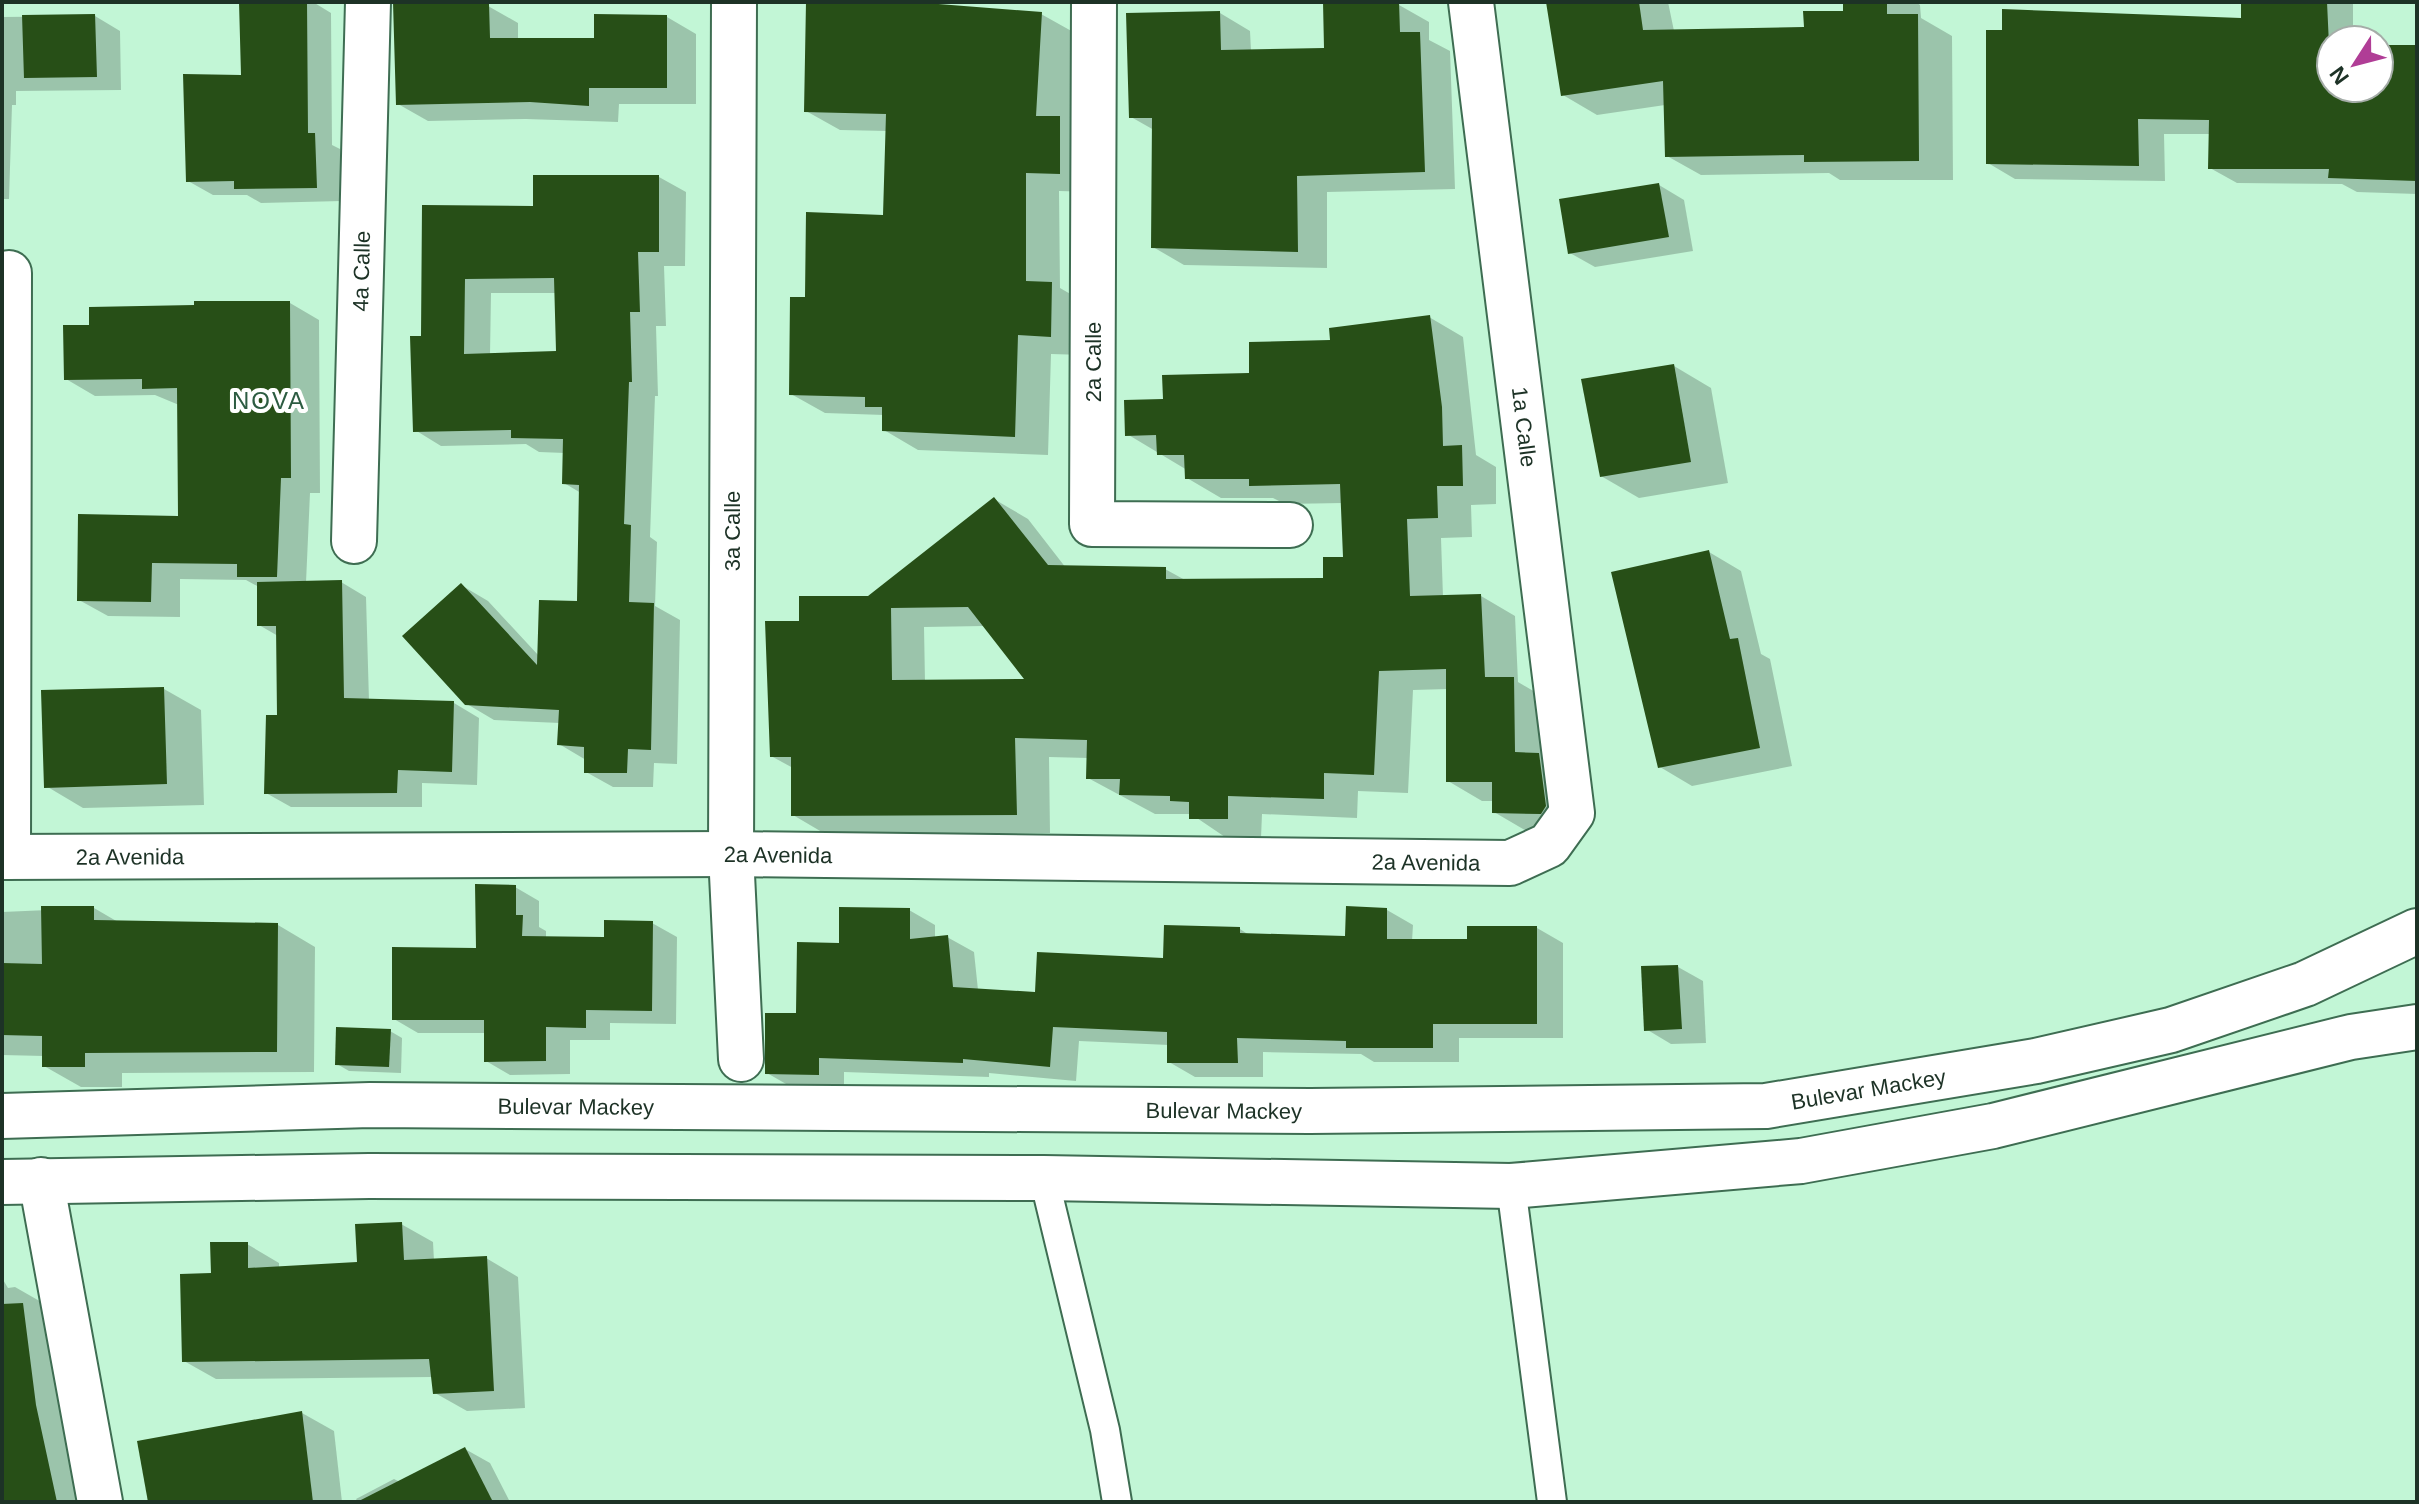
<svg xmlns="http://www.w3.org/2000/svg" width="2419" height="1504" viewBox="0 0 2419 1504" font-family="Arial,sans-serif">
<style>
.shadow{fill:#0003;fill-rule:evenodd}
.building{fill:#274f17;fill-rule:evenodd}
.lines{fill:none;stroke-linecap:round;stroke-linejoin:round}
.lane-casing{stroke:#3e6d52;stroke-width:32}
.street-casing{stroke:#3e6d52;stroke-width:48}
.secondary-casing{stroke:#3e6d52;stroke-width:48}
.lane{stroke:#fff;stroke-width:28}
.street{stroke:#fff;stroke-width:44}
.secondary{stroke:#fff;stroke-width:44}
.labels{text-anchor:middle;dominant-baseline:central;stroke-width:8;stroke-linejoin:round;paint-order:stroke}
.street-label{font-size:22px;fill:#1d3226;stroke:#fff}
.neighbourhood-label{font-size:24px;letter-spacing:2px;fill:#2d5c42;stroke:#fff}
</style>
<rect width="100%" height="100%" fill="#c2f6d6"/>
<!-- shadow -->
<g class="shadow">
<polygon points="241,2 313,2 331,13 332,145 340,149 342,201 261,203 247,195 213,195 188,181 243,77"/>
<polygon points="395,2 462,2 462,7 488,6 518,23 518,40 596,40 667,17 696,34 696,104 619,104 618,122 526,119 428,121 398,104"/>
<polygon points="808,2 922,2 929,6 1041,14 1075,33 1070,124 1093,138 1093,192 1059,191 1060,288 1086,303 1084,355 1051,354 1048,455 918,450 884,430 884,415 825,413 791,394 807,299 885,217 888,131 840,130 806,111"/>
<polygon points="1325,2 1399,5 1429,22 1429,40 1450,51 1455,189 1327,192 1327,268 1184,265 1153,247 1154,130 1131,117 1220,13 1250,31 1251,51 1326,50"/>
<polygon points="1548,2 1668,2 1674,31 1806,29 1845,13 1845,2 1916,2 1920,5 1921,18 1952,36 1953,180 1840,180 1829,173 1701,175 1667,156 1665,105 1597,115 1563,95"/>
<polygon points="2261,2 2353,2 2353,40 2331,40 2331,88 2379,88 2379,47 2417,47 2417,194 2357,192 2342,184 2237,183 2210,168 2211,134 2164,134 2165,181 2015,179 1988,163 2243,20"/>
<polygon points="95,16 120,31 121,90 16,91 16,105 12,105 9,199 2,199 2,17"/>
<path d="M659,177l27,15 -1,74h-21l2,60h-10l2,70h-3l-5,141 7,5 -2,64 25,14 -3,144 -23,-1 -1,24h-40l-27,-15v-12l-27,-16 1,-21 -66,-3 -27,-16 -6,-119 27,16 51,55 40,-53 2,-110 -17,-10 1,-30 -26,-1 -13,-8 -85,2 -26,-16 8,-92 1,-131 112,1zM491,293h66l1,60 -68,2z"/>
<polygon points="1659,185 1684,200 1693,251 1595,267 1570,253"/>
<polygon points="290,303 319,320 320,493 310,493 306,583 341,582 366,597 369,701 454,703 479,718 477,785 422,783 422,807 291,807 266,793 279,717 278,636 259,625 259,587 246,580 180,579 180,617 108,616 79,600 180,518 179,405 155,395 95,396 66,379 91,327"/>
<path d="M1429,317l34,20 13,118 20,12v37l-25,1 1,32 -31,1 2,59 38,-1 34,20 3,66 29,17 32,127 -51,6 -34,-20v-11h-12l-34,-20v-92l-35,1 -5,103 -50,-2 -1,27 -95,-4 -1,24 -36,-1 -34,-23h-36l-67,-36v-20l-39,-1 1,76 -223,2 -34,-20v-47l-22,-12 30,-133 68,-25 125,-99 34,20 38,49 99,1 20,11h140l20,-21 -2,-56 -58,1 -12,-6h-52l-34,-20v-8l-60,-36 38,-33 86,-26 82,-33zM984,626l44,55 -103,1 -1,-55z"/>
<polygon points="1674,366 1711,388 1728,483 1639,498 1601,476"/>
<polygon points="1709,552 1741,571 1761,654 1770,659 1792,766 1692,786 1660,767"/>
<polygon points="164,689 201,710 204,805 83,808 46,786"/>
<polygon points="515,887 539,901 539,927 546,931 546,939 606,939 652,923 677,937 676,1024 610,1023 610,1040 570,1040 570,1074 510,1075 486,1061 486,1033 418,1033 394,1019 478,950"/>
<polygon points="94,908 118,922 278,925 315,947 314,1072 122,1073 122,1087 81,1087 44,1066 44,1056 2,1055 2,912"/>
<polygon points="909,910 935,925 935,938 947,937 974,952 978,990 1037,994 1165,961 1240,929 1249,935 1347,938 1387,910 1413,925 1412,941 1469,941 1537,928 1563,943 1563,1038 1459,1038 1459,1062 1374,1062 1361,1054 1263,1052 1263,1077 1195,1077 1169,1062 1169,1045 1079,1041 1076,1081 989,1073 989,1077 844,1072 844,1088 793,1088 767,1073 841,945"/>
<polygon points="1678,967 1703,981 1706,1043 1671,1044 1646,1029"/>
<polygon points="390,1031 402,1038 401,1073 349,1071 337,1064"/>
<polygon points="401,1224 433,1242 434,1261 486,1258 518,1277 525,1408 467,1411 435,1393 433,1377 216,1379 184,1361 213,1275 247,1244 279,1263 279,1268 359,1264"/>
<polygon points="2,1278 8,1288 15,1287 43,1303 83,1502 2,1502"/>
<polygon points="302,1413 334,1431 342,1502 150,1502"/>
<polygon points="465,1449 490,1463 510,1502 358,1502 356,1499 394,1479 400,1482"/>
</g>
<!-- building -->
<g class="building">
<polygon points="239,2 307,2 308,133 315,133 317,188 234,189 234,181 186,182 183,74 241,75"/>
<polygon points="393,2 489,4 490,38 594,38 594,14 667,15 667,88 589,88 589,106 530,102 396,105"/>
<polygon points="806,2 913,2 1042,12 1036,116 1060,116 1060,174 1026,173 1026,281 1052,282 1051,337 1018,335 1015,437 882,431 882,407 865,407 865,397 789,395 790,297 805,297 806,212 883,215 886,114 804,112"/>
<polygon points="1323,2 1399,2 1400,32 1420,32 1425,172 1297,176 1298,252 1151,248 1152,118 1129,118 1126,13 1220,11 1221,50 1324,48"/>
<polygon points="1546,2 1639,2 1643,30 1804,27 1803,11 1843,11 1843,2 1887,2 1887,14 1918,14 1919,161 1804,162 1804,155 1665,157 1663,81 1561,96"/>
<polygon points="2327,2 2331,88 2379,88 2379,45 2417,45 2417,181 2328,178 2329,169 2208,169 2209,120 2138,119 2139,166 1986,164 1986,30 2002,30 2002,9 2241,18 2241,3"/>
<polygon points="95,14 97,77 24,78 22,15"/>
<path d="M533,175h126v77h-21l2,60h-10l2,70h-3l-5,142 7,1 -2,77 25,1 -3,147 -23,-1 -1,24h-43v-26l-27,-2 2,-35 -94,-5 -63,-69 59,-53 76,82 2,-65 38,1 2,-116 -17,-1 1,-45 -52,-1v-8l-98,2 -3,-96h11l1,-131 111,1zM554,278l2,73 -92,3 1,-75z"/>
<polygon points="1659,183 1669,237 1568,254 1559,199"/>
<polygon points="194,301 290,301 291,478 281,478 277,577 237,577 237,564 152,563 151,602 77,601 78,514 178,516 177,388 142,389 142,379 64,380 63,325 89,325 89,307 194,305"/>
<path d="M1430,315l12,92 1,39 19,-1 1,41h-26l1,32 -31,1 3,77 71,-2 4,83h29l1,75 24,1 7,53 -5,8 -49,-1v-31h-46v-113l-67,2 -5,104 -50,-2v26l-96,-3v23h-39v-17l-19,-1v-5l-51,-1 1,-16h-34l1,-39 -72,-2 2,77 -226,1v-59h-21l-5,-136h34v-25h69l126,-99 54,68 118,2v12l157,-1v-21h20l-3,-73 -91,2v-7h-64l-1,-24h-27l-1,-20 -31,1 -1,-36 39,-1 -1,-24 87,-2v-31l81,-2 -1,-12zM968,607l56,72 -132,1 -1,-72z"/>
<polygon points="1674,364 1691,462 1600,477 1581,379"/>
<polygon points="1709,550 1730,639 1738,638 1760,748 1658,768 1611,572"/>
<polygon points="342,580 344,698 454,701 452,772 398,770 397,793 264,794 266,715 277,715 276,626 257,626 257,582"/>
<polygon points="164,687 167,784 44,788 41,690"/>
<polygon points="475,884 516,885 516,915 523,915 522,936 604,937 604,920 653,921 652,1011 586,1010 586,1028 546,1027 546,1061 484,1062 484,1020 392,1020 392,947 476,948"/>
<polygon points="41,906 94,906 94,920 278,923 277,1052 85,1053 85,1067 42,1067 42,1036 2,1035 2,963 42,964"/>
<polygon points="1346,906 1387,908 1387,939 1467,939 1467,926 1537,926 1537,1024 1433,1024 1433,1048 1346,1048 1346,1041 1237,1038 1238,1063 1167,1063 1167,1032 1053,1027 1050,1067 963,1059 963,1063 819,1058 819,1075 765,1074 765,1013 796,1013 797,942 839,943 839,907 910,908 910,939 948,935 953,987 1035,992 1037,952 1163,958 1164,925 1240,927 1240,933 1345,936"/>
<polygon points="1678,965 1682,1029 1644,1031 1641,966"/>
<polygon points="336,1027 391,1029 389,1067 335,1065"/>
<polygon points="402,1222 404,1260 487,1256 494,1391 433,1394 429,1359 182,1362 180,1274 211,1273 210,1242 248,1242 248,1268 357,1262 355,1224"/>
<polygon points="23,1303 36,1405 57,1502 2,1502 2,1304"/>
<polygon points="302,1411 313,1502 148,1502 137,1441"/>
<polygon points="465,1447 493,1502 357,1502"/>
</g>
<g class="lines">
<!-- lane casing -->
<g class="lane-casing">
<g id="lane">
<polyline points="1044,1178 1105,1430 1117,1502"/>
<polyline points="1511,1186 1552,1502"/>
</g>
</g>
<!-- street casing -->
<g class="street-casing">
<g id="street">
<polyline points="734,2 731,854 741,1059"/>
<polyline points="1094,2 1092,524 1290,525"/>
<path id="s1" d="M354,541l14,-539"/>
<path id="s2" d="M2,857l729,-3 779,9 39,-18 23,-32 -101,-811"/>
<polyline points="8,857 9,273"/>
<polyline points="41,1180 100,1502"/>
</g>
</g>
<!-- secondary casing -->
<g class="secondary-casing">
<g id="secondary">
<path id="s3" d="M2,1116l368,-11 940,6 456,-5 270,-45 135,-31 134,-46 112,-53"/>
<polyline points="2,1182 369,1176 1044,1178 1511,1186 1801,1161 1993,1126 2351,1037 2417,1027"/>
</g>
</g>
<!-- lane -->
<use href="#lane" class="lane"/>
<!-- street -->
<use href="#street" class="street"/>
<!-- secondary -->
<use href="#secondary" class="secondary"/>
</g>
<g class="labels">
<!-- street labels -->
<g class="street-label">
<text stroke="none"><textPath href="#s1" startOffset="270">4a Calle</textPath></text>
<text transform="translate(1093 362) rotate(-90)">2a Calle</text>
<text transform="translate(1524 427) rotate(83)">1a Calle</text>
<text transform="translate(732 531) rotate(-90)">3a Calle</text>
<text stroke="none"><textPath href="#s2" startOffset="776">2a Avenida</textPath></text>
<text stroke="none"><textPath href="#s2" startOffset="128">2a Avenida</textPath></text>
<text stroke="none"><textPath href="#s2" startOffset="1424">2a Avenida</textPath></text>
<text stroke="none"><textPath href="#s3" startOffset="1868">Bulevar Mackey</textPath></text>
<text stroke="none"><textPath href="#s3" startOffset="574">Bulevar Mackey</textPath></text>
<text stroke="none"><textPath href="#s3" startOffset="1222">Bulevar Mackey</textPath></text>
</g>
<!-- neighbourhood labels -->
<g class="neighbourhood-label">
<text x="269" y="400">NOVA</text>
</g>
</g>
<!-- border -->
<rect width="2419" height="1504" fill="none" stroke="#1d3226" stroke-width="8"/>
<!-- north arrow -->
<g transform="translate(2355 64) rotate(234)"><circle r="38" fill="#ffffff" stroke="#a5ada8" stroke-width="2"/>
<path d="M0-6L14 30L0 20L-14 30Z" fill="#b03d96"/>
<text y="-12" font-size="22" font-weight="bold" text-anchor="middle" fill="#1d3226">N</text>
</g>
</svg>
